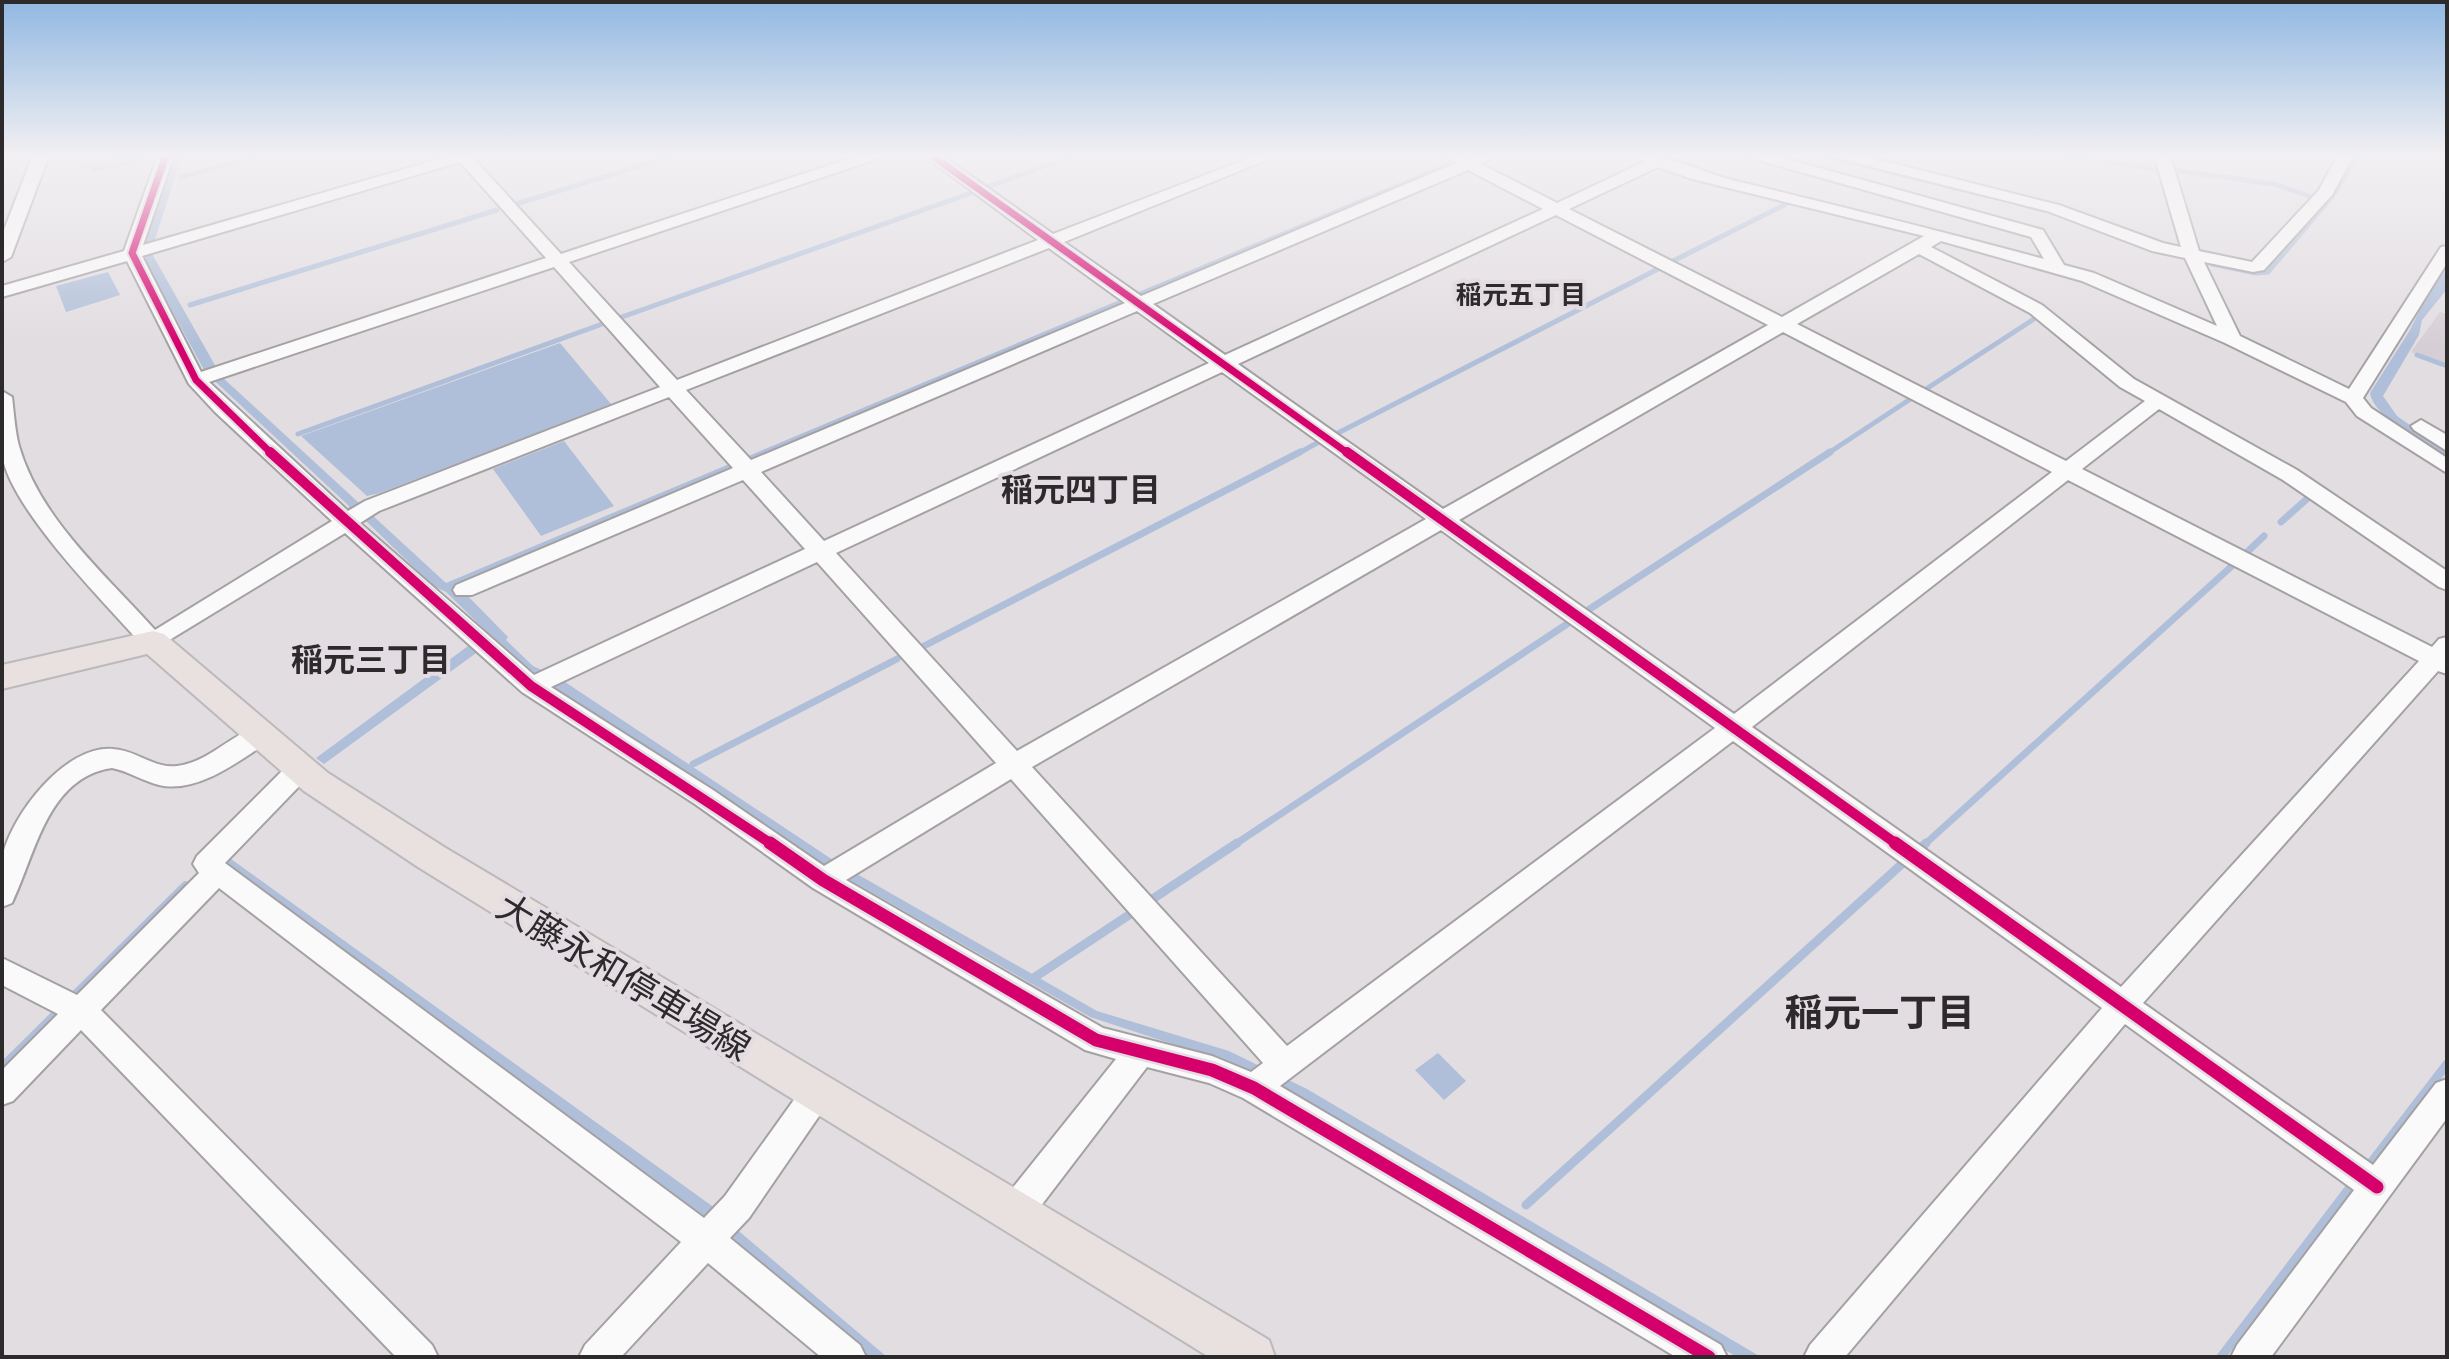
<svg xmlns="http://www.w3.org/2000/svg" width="2449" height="1359" viewBox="0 0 2449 1359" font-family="Commissioner,'Noto Sans JP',sans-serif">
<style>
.built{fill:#d6ced5}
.water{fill:#b0bfd9}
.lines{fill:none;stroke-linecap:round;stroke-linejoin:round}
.stream-far2{stroke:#b0bfd9;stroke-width:5}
.stream-far1{stroke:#b0bfd9;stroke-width:7}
.stream{stroke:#b0bfd9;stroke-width:9}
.minor-casing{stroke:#a4a1a4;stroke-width:4}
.major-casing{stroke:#bbb9bb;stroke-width:4}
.minor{fill:#fbfafa;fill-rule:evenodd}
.major{fill:#e8e1df;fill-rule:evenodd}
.cycleway-far2-casing{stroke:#e3dce2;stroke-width:11}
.cycleway-far1-casing{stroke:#e3dce2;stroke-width:15}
.cycleway-casing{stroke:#e3dce2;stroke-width:18}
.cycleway-far2{stroke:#d6006c;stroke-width:7}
.cycleway-far1{stroke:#d6006c;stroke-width:10}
.cycleway{stroke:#d6006c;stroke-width:13}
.labels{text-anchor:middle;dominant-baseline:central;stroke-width:8;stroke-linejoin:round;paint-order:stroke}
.far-neighbourhood-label{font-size:26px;font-weight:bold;fill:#2d2a2c;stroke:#e3dce2}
.neighbourhood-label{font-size:32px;font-weight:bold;fill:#2d2a2c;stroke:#e3dce2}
.near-street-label{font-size:36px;fill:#2d2a2c;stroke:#e3dce2}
.near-neighbourhood-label{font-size:38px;font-weight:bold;fill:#2d2a2c;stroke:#e3dce2}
</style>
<rect width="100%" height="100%" fill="#e2dde1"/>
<!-- built -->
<polygon class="built" points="2440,312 2447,314 2447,365 2411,352"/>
<!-- water -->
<g class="water">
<polygon points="127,155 147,155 145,163 91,172 92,168 78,170 81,162"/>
<polygon points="173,155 182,155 151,252 221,376 446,583 1465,155 1479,155 460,588 508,637 506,640 533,666 559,678 836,862 1097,1011 1229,1051 1307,1089 1761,1357 1737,1357 1300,1098 1221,1060 1090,1017 822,864 550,685 494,640 324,764 316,758 487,632 446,592 433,586 367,522 357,521 348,511 349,506 205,372 142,254"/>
<path d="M2447,268v21l-25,31 -3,15 -36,61 14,20 50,35v6c-21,-13 -74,-40 -77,-64l40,-63 18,-37z"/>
<polygon points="108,272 120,295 66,312 56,286"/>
<polygon points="560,343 611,404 380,493 367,496 301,436"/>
<polygon points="564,441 614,506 541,536 493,469"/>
<polygon points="231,859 719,1211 710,1223 228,869 225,863"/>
<polygon points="184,881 195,882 2,1076 2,1061"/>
<polygon points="1438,1053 1466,1081 1444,1100 1415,1070"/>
<polygon points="734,1227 887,1357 865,1357 725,1238"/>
</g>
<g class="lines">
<!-- stream-far2 -->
<g class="stream-far2">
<polyline points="1820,155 1985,195"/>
<polyline points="2056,155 2157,169"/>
<polyline points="2172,170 2274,184 2309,196"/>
<polyline points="181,177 263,155"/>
<polyline points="987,187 1077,155"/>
<polyline points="2017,203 2043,210"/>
<polyline points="516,204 675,155"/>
<polyline points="1671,262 1786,204"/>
<polyline points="2212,264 2256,273 2268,272 2335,193 2358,155"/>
<polyline points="190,305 497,210"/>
<polyline points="619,318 974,192"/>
<polyline points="2417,355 2447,366"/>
<polyline points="1923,391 2034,319"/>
<polyline points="298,434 605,323"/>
<polyline points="1336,434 1658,269"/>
<polyline points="1297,454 1319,442"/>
<polyline points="1827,454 1912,398"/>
</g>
<!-- stream-far1 -->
<g class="stream-far1">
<polyline points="2281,522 2309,497"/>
<polyline points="2245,554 2264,536"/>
<polyline points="1585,612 1830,452"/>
<polyline points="924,646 1300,452"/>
<polyline points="693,764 897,659"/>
<polyline points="1234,845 1570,622"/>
<polyline points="1924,845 2233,565"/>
</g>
<!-- stream -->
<g class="stream">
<polyline points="1923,846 1926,843"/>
<polyline points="1151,900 1237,843"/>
<polyline points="1032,979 1132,913"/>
<polyline points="2370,1164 2447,1064"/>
<polyline points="1526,1205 1903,863"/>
<polyline points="2221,1357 2351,1186"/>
</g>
<!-- minor casing -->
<g class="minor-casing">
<g id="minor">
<polygon points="33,155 49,155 11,257 2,262 2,235"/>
<path d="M158,155h16l-31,90 310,-90h24l-3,4 87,95 299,-99h23l-3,3 -311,104 108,118 361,-140 -115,-85h18l112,79 204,-79h22l-215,87 77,54 315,-133 -13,-8 26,3 28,-3 -16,9 76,39 87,-41 -6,-2 -1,-5c33,0 67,18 99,26 103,25 206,50 308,78l-13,-22 -280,-79 -3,-3h25l270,75 21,35 30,8 123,53 -32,-68 -33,-7 -105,-40 -210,-53 -3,-3h26l199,50 104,38 18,4 -27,-92h16l29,96 53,11 67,-72 19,-35h16l-22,40 -68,75 -11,2 -49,-10 36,74 109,53 92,-142 6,-1v17l-84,135 8,10 76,50v15l-90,-57 -11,-14 -121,-59 -143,-62 -141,-40 -10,6 111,58 92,74 163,91 150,101v19l-8,-3 -156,-107 -124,-71 -77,60 350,178 7,-8 8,-2v37l-9,-3 -295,332 230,162 63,-82 11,-4v39l-176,239h-40l6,-12 117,-155 -229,-166 -280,333h-41l6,-12 292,-337 -369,-267 -453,345 441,259 6,12h-51l-433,-259 -34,-15 -62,-16 -120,157 -12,4 -12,-4 -4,-12 4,-12 113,-141 -31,-9 -272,-162 -118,-84 -173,-112 -177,-159 -192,117 -8,-2c-38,-43 -136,-140 -143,-194 -2,-20 0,-43 0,-63l10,6c2,16 3,34 7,49 21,73 87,129 136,184l177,-109 -117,-109 -26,-28 -62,-123 -125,36v-11l122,-35zM460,162l86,96 -345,114 -59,-116zM1658,167l34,12 232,57 -142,81 -213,-108zM1468,170l75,39 -318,146 -72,-51zM1556,215l212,110 -325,184 -205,-145zM1049,248l76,55 -374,157 -65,-70zM1919,254l111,59 90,74 25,14 -79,60 -269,-137zM554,267l106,120 -295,114 -17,10 -139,-129zM1137,311l72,52 -385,178 -63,-69zM1783,332l269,140 -318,242 -275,-194zM1222,372l204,147 -409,232 -181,-198zM669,397l64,71 -277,117 -3,5 3,5h16l271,-115 62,69 -271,126 -174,-152 19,-12zM2068,480l351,181 -298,326 -369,-260zM1441,530l274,198 -428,318 -255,-279zM817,562l179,201 -172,103 -111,-76 -162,-103zM1011,779l252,284 -12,9 -39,-16 -109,-28 -257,-148z"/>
<polygon points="2421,420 2447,435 2447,451 2414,430 2411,426"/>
<path d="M259,726l9,2 3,7 -3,7c-29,19 -71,52 -109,43 -16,-4 -31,-14 -47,-17 -65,9 -77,88 -100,135l-10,4c0,-16 -2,-34 0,-49 9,-43 63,-113 111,-109 23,1 41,20 64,17 32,-4 53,-31 82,-40z"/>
<polygon points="300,759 309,762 313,769 309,776 225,863 704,1218 725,1196 806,1083 817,1079 828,1083 832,1093 828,1103 749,1218 730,1238 860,1345 866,1357 821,1357 708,1263 621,1357 579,1357 585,1345 681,1242 219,888 101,1010 432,1345 438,1357 396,1357 81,1030 13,1101 2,1105 2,1070 58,1014 2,985 2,958 77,995 199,873 193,864 197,856 291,762"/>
</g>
</g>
<!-- major casing -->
<g class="major-casing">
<polygon id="major" points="153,631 164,634 328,773 444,847 1269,1340 1275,1357 1209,1357 418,867 304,791 147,654 2,689 2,665"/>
</g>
<!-- minor -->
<use href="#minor" class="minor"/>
<!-- major -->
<use href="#major" class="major"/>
<!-- cycleway-far2 casing -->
<g class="cycleway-far2-casing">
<g id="cycleway-far2">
<polyline points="166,155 132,253 196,380 272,454"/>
<polyline points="931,155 1349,454"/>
</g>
</g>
<!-- cycleway-far1 casing -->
<g class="cycleway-far1-casing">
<g id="cycleway-far1">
<polyline points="270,452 531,686 773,845"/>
<polyline points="1347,452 1898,845"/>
</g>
</g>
<!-- cycleway casing -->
<g class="cycleway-casing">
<g id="cycleway">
<polyline points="770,843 823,880 1096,1040 1212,1070 1254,1088 1709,1357"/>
<polyline points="1895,843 2377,1187"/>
</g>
</g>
<!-- cycleway-far2 -->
<use href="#cycleway-far2" class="cycleway-far2"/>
<!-- cycleway-far1 -->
<use href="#cycleway-far1" class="cycleway-far1"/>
<!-- cycleway -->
<use href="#cycleway" class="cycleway"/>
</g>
<!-- sky -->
<linearGradient id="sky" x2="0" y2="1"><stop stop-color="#91b8e2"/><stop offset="0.45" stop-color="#f2f0f2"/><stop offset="1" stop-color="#f2f0f2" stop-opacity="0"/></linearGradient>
<rect width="2449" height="345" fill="url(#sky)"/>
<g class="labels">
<!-- far-neighbourhood labels -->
<g class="far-neighbourhood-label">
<text x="1521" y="293">稲元五丁目</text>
</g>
<!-- neighbourhood labels -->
<g class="neighbourhood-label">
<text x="1081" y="488">稲元四丁目</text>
<text x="371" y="658">稲元三丁目</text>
</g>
<!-- near-street labels -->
<g class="near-street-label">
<text transform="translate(625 975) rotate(31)">大藤永和停車場線</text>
</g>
<!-- near-neighbourhood labels -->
<g class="near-neighbourhood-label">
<text x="1880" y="1010">稲元一丁目</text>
</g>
</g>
<!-- border -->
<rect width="2449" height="1359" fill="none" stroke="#2d2a2c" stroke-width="8"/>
</svg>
